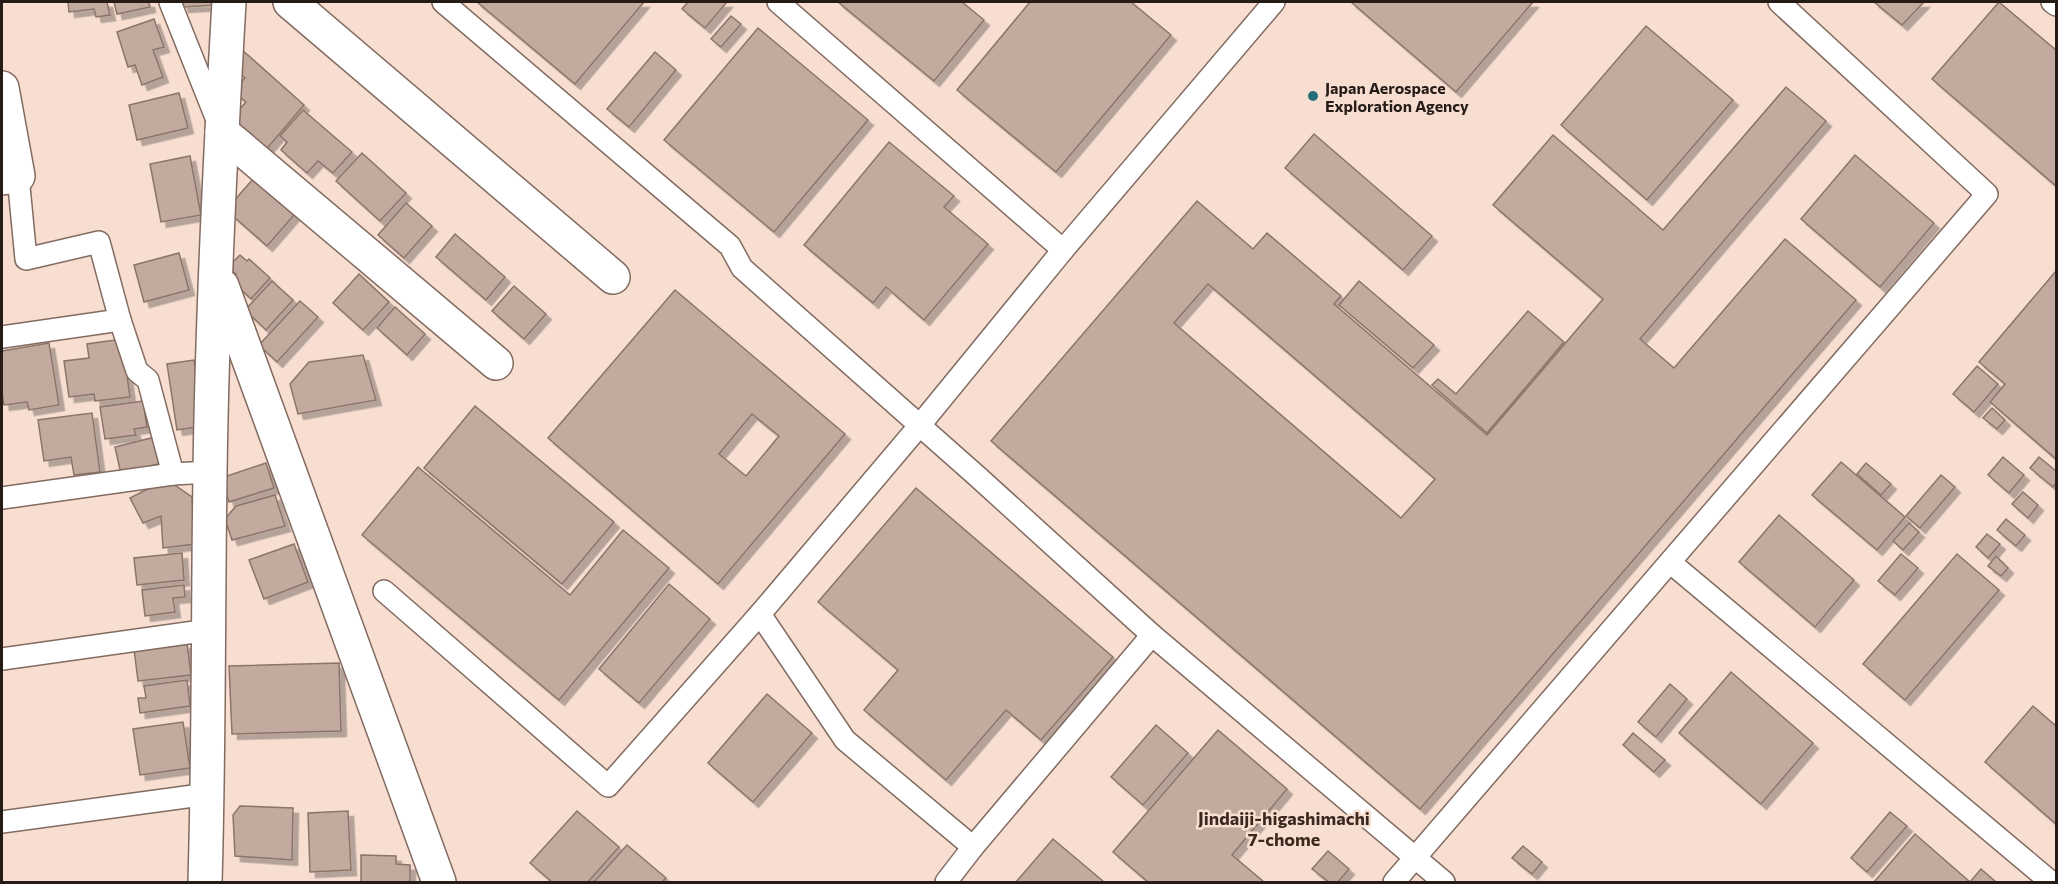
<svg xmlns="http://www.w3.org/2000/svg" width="2058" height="884" viewBox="0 0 2058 884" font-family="Commissioner,sans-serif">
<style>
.building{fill:#c2aa9e;stroke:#8b7469;stroke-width:1.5;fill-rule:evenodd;filter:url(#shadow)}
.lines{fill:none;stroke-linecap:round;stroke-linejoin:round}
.lane-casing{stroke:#826b60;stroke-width:24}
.street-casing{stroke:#826b60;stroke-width:36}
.lane{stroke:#fff;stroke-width:21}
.street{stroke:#fff;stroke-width:33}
.poi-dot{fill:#246e76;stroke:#f7ded1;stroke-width:2}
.labels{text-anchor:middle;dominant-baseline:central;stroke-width:5;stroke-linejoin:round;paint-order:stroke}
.poi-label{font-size:16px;font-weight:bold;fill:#251c18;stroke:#f7ded1;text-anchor:start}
.neighbourhood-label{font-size:18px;font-weight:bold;fill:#3a271d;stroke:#f7ded1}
</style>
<defs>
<filter id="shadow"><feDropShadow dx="5.5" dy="5.5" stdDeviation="0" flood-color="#0004"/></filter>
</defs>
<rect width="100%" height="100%" fill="#f7ded1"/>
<!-- building -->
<g class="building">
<polygon points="68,2 107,2 110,15 96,17 94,9 69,12"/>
<polygon points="114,2 149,2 150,7 117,14"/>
<polygon points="182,2 218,2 218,5 183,7"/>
<polygon points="477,2 644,2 575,84"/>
<polygon points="688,2 727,2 705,28 682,9"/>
<polygon points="838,2 962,2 984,20 934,81"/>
<polygon points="1030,2 1131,2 1171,35 1056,172 957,90"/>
<polygon points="1351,2 1533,2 1456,92"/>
<polygon points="1874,2 1924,2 1902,25"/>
<polygon points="1999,2 2056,50 2056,186 1932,79"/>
<polygon points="731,16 741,24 721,47 711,39"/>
<polygon points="154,19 164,47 153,50 163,77 142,85 135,65 128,67 117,32"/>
<polygon points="1646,26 1733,100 1647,200 1561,125"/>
<polygon points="758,28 868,120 774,232 664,140"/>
<polygon points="241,49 304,105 264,152 229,121 246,102 233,91 245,78 229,63"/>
<polygon points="655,52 676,70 629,127 607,109"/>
<path d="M1786,87l40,34 -186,218 34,29 111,-129 71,61 -436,509 -429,-368 206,-240 56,48 14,-16 74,63 -7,8 153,131 116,-136 -110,-94 60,-70 110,95zM1208,284l227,195 -34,39 -227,-195z"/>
<polygon points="179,93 188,128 137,140 129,105"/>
<polygon points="303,110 352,152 333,173 318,161 307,173 281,150 287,142 280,136"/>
<polygon points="1314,134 1432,236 1403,270 1285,168"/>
<polygon points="889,142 954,196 944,207 988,244 924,320 886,287 873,303 804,245"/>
<polygon points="362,153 406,193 380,221 336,181"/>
<polygon points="1855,155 1934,223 1880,287 1801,219"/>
<polygon points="190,156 201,215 161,222 150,164"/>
<polygon points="253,179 294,215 267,246 226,210"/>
<polygon points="406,203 432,226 404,258 378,235"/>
<polygon points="455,234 505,277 486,300 436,257"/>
<polygon points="179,253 189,290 144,302 134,265"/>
<polygon points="240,255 247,261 249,259 270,278 251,299 231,280 236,274 228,267"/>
<polygon points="2056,271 2056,459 1990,402 2005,384 1979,362"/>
<polygon points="359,274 389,302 363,330 333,303"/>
<polygon points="272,281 293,300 266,330 245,310"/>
<polygon points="1359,281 1434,345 1413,368 1339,305"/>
<polygon points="514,286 546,314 524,339 492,311"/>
<path d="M675,290l170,144 -127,150 -170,-146zM752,414l27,22 -33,40 -27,-22z"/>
<polygon points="300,301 318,317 277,362 259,345"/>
<polygon points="395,307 425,334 407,355 377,328"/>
<polygon points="1528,311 1564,342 1487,433 1432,385 1438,379 1456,394"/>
<polygon points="122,339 130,397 95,401 94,394 69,397 64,361 89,358 87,344"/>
<polygon points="49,343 59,405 29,410 27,402 4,405 2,393 2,351"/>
<polygon points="363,355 376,400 298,414 290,384 309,362"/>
<polygon points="194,360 204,426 177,430 167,364"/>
<polygon points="1977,366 1998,384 1974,412 1953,394"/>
<polygon points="143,401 147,427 134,429 136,435 105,439 100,407"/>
<polygon points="475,406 614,522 562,584 424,468"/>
<polygon points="1992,408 2005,420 1997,429 1983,418"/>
<polygon points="92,413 100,472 74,475 71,457 44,461 38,420"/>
<polygon points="155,437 162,463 121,474 115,447"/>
<polygon points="2003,457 2024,475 2009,493 1988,475"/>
<polygon points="2039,457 2056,471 2056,483 2053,487 2030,468"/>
<polygon points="1841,462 1905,517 1877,550 1812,495"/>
<polygon points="266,463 274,488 229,502 221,478"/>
<polygon points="1866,463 1891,484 1881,495 1857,474"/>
<polygon points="418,467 570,595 623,530 669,568 559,700 362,535"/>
<polygon points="1941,475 1955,487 1920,528 1906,516"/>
<polygon points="161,482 176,486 192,497 195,544 163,548 161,516 143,523 130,498"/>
<polygon points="916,488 1113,657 1041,740 1006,710 946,780 864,710 898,670 818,602"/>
<polygon points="2023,492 2038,505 2028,518 2012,504"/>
<polygon points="275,495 285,526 232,540 225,519 236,506"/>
<polygon points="1779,515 1854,580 1815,627 1739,562"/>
<polygon points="2006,519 2025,535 2016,546 1997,530"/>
<polygon points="1909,523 1919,532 1903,550 1893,541"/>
<polygon points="1987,534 2000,544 1988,558 1976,547"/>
<polygon points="294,544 308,582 264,599 249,560"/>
<polygon points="182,553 184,580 137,585 134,558"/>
<polygon points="1901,554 1918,568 1895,595 1878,581"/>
<polygon points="1957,554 1999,590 1905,700 1863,664"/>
<polygon points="1996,556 2008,568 2001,576 1988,566"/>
<polygon points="669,584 710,619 639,703 599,669"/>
<polygon points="184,585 185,597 173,598 175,612 145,616 142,590"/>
<polygon points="187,643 191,675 138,681 134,649"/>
<polygon points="339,663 341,731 232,734 229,666"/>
<polygon points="1731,672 1813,743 1761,804 1679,733"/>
<polygon points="187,680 190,706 140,713 138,698 146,698 144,686"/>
<polygon points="1670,684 1687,699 1656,737 1638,722"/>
<polygon points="767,694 812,733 753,802 708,763"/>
<polygon points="2033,706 2056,726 2056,824 1985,762"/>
<polygon points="183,722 190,768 140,775 133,729"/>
<polygon points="1156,725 1188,753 1143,805 1111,777"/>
<polygon points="1218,730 1287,789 1232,855 1264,882 1148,882 1113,852"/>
<polygon points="1633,733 1665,760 1654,772 1623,745"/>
<polygon points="240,806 293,808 292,860 235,856 233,815"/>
<polygon points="348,811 351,870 310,872 308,813"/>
<polygon points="577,811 619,847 588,882 552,882 530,863"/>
<polygon points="1890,812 1907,826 1867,872 1851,858"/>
<polygon points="1915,834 1970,882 1981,869 1996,882 1874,882"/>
<polygon points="1053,839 1104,882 1016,882"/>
<polygon points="627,845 666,878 662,882 594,882"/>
<polygon points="1523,846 1542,862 1532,874 1512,858"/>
<polygon points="1328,851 1349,869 1338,882 1329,882 1312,869"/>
<polygon points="361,855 396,856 396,864 410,865 410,882 361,882"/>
</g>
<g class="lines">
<!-- lane casing -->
<g class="lane-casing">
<g id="lane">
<polyline points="170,2 217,120"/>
<polyline points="443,2 730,246 742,268 978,477 1152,635 1444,882"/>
<polyline points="778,2 1063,250"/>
<polyline points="2052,2 2056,5"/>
<polyline points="18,176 26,259 99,242 120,320 137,371 148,380 173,474"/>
<polyline points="2,337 120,320"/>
<polyline points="2,498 173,474 210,472"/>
<polyline points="1671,563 2051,882"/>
<polyline points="384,591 608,786 760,614 920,425 1063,250 1274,2"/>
<polyline points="760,614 845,740 973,847"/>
<polyline points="2,659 209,630"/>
<polyline points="2,822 208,794"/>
<polyline points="946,882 973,847 1152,635"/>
<polyline points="1394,882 1987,194 1779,2"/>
</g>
</g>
<!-- street casing -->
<g class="street-casing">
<g id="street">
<polyline points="290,2 613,277"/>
<polyline points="2,88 18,176 2,178"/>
<polyline points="222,132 496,363"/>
<polyline points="222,286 439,882"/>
<path d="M205,882c4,-136 3,-272 5,-408 2,-158 10,-315 19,-472"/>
</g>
</g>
<!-- lane -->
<use href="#lane" class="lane"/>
<!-- street -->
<use href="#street" class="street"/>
</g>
<!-- markers -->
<circle class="poi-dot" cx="1313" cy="96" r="6"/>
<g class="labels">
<!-- poi labels -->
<g class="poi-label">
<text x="1325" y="87">Japan Aerospace<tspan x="1325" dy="18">Exploration Agency</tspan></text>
</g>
<!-- neighbourhood labels -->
<g class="neighbourhood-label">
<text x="1284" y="818">Jindaiji-higashimachi<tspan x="1284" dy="21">7-chome</tspan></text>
</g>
</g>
<!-- border -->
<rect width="2058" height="884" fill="none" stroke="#251c18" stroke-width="6"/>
</svg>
